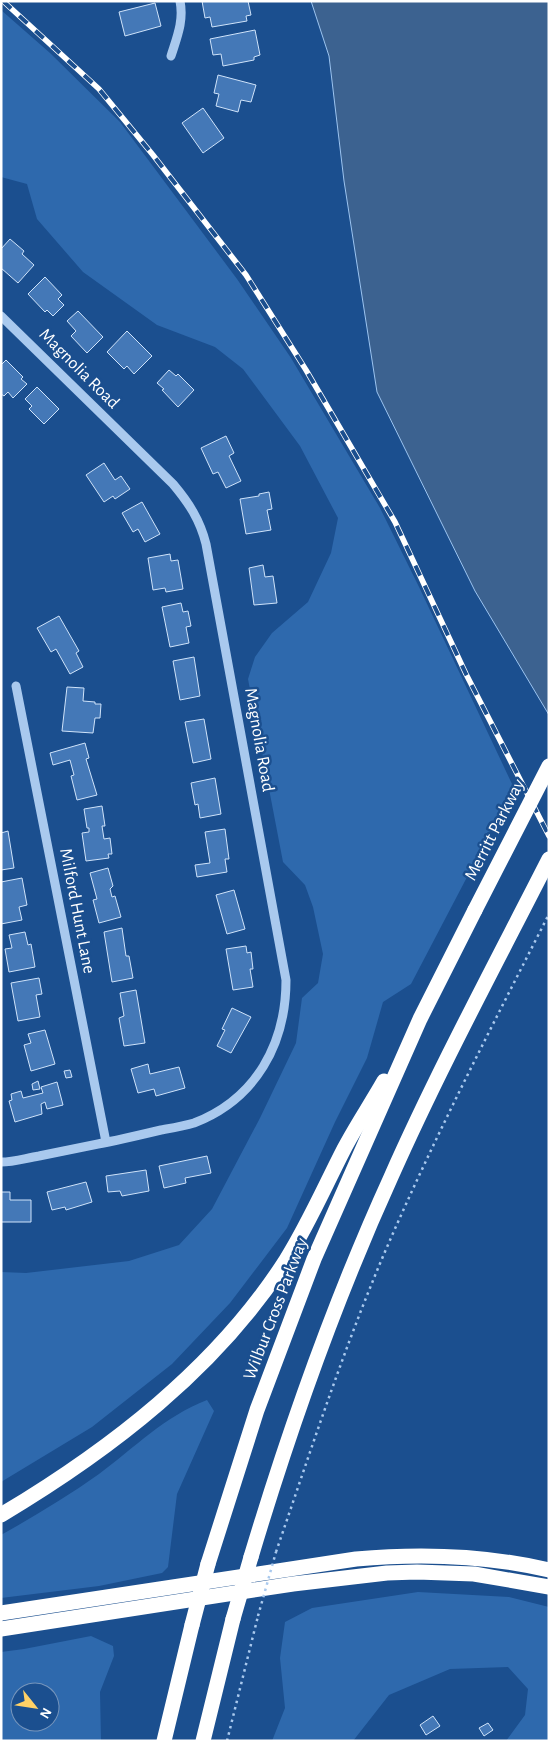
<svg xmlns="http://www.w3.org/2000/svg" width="550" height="1742" viewBox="0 0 550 1742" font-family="'Alegreya Sans',sans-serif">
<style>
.green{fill:#2e69ad;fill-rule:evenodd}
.water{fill:#3c6290;stroke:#9cc4f0}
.building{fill:#4478b7;stroke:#cfe3fa}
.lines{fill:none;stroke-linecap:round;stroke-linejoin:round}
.path{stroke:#a9c9ee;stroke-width:2.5;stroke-dasharray:2.5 4;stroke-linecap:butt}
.minor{stroke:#a9c9ee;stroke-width:9}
.highway{stroke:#fff;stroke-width:15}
.rail-casing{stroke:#fff;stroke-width:5.5}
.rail{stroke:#1b4f8f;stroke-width:4;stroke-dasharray:11;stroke-linecap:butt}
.path-bridge{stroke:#a9c9ee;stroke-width:2.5;stroke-dasharray:2.5 4;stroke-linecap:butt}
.highway-bridge{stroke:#fff;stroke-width:15}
.labels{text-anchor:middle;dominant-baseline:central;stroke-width:5;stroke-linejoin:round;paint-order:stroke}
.street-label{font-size:18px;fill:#fff;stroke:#1b4f8f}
</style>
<rect width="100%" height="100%" fill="#1b4f8f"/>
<!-- green -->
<g class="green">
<polygon points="1,10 50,53 120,122 237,279 291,358 380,508 420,589 512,784 510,795 411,984 383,1002 367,1058 335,1122 287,1228 230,1303 172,1364 92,1427 1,1482 1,1272 26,1273 129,1261 179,1245 212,1209 260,1118 296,1043 302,998 318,983 323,954 313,907 305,885 283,862 248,679 255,657 272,633 308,602 331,553 338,518 300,446 243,369 215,347 157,325 83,272 37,219 27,184 1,177"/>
<path d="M207,1400l7,11 -37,83 -9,73 -6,6 -63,13 -98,12v-63c34,-19 67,-39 98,-61 35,-26 66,-58 108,-74z"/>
<polygon points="418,1592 509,1597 549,1607 549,1741 506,1741 525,1715 528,1689 508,1667 450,1669 389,1695 353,1741 272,1741 285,1708 280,1658 285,1622 312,1608"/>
<path d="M91,1636l22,10 1,10 -14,36 1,49h-100v-89l23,-3zM20,1692h30v30h-30z"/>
</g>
<!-- water -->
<polygon class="water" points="311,1 549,1 549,715 475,591 377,392 344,181 329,56"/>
<!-- building -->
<g class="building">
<polygon points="202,1 248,1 251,15 246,16 247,21 212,27 210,17 205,18"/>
<polygon points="155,3 161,26 125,36 119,12"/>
<polygon points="255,30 260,55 254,57 254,60 223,66 221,54 213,55 210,39"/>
<polygon points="218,75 256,85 251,102 241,100 238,112 216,106 219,94 214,93"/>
<polygon points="203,108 224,138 203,153 182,123"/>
<polygon points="10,239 24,251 22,254 34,265 18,283 1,268 1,249"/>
<polygon points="45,277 62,295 58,299 64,305 53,316 47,310 45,312 28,294"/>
<polygon points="78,311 103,337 87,353 71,336 76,331 67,321"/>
<polygon points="127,331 152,356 134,374 127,366 124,369 107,352"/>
<polygon points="6,360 23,377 21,379 27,384 13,398 8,392 4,396 1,394 1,365"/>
<polygon points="169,370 176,376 178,374 194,390 178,407 162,390 164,389 157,383"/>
<polygon points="37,387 59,409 44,424 29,409 32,406 25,399"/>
<polygon points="226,436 234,453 229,456 241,481 226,488 218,472 213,474 201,448"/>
<polygon points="104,463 115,480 121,476 130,489 115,499 113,496 104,502 86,475"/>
<polygon points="269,492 272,509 267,510 271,530 246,534 240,499 259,496 259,494"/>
<polygon points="142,502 160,534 145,542 138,529 133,532 122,513"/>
<polygon points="170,554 171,561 178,560 183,589 166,592 165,588 153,590 148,558"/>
<polygon points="263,565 265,577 273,576 277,603 254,605 249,568"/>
<polygon points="181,603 183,612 188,611 191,626 186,627 189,643 170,647 162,607"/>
<polygon points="59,616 79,651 76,653 83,667 70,674 56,649 51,652 37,628"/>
<polygon points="194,657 200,696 180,700 173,661"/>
<polygon points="67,687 84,688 83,701 95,702 95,704 101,704 100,718 95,718 93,733 62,731"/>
<polygon points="204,719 211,759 193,763 185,722"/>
<polygon points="85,743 89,758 86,759 97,795 77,800 71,776 74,775 70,760 53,765 50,753"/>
<polygon points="215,778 221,814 200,818 198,804 195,805 191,783"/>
<polygon points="102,806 105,826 102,826 104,839 110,838 112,854 108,854 109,858 86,861 82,833 89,832 89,828 87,828 84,809"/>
<polygon points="225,829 229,859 225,859 227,872 197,877 195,865 210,863 205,832"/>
<polygon points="8,831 14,868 1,870 1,833"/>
<polygon points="108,868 113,886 110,889 112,897 115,896 121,917 99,923 93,900 97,899 90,873"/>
<polygon points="22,878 27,905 19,907 22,920 1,924 1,882"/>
<polygon points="234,890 245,929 227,934 216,895"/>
<polygon points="122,928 126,956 129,956 133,978 112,982 104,932"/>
<polygon points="25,932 28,945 31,944 35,967 9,972 5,949 12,948 9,935"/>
<polygon points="246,946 247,953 251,952 253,969 250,969 253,987 233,990 226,949"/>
<polygon points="39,978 42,994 36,995 40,1017 18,1021 11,983"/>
<polygon points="136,990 145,1043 124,1046 119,1018 124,1016 120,993"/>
<polygon points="232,1008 251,1017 231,1053 217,1046 225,1030 222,1029"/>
<polygon points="45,1030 55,1064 31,1071 24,1045 31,1043 28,1034"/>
<polygon points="148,1064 150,1074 179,1067 185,1088 156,1096 154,1089 138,1093 131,1069"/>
<polygon points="70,1070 72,1077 66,1078 64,1071"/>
<polygon points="38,1081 40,1089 33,1090 32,1084"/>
<polygon points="57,1082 63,1105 47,1109 45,1102 41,1104 42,1114 15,1122 9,1101 12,1100 11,1094 21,1091 23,1098 43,1093 41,1087"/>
<polygon points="207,1156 211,1173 185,1178 186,1183 164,1188 159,1166"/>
<polygon points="146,1170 149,1191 122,1196 120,1191 108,1192 106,1176"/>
<polygon points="86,1182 92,1202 66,1210 65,1207 52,1210 47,1192"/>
<polygon points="1,1192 10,1192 10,1200 31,1200 31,1222 1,1222"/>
<polygon points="433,1716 440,1726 426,1735 420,1725"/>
<polygon points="488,1723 493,1730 484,1736 479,1728"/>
</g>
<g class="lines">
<!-- path -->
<g class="path">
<path d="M276,1552c35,-102 68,-205 111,-305 49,-113 106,-223 162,-333"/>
<polyline points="227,1741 258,1616"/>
</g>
<!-- minor -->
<g class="minor">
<path d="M171,56c6,-19 13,-35 9,-55"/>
<path d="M1,316l172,168c16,19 27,36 33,60l80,436c0,64 -30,119 -92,143 -10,3 -22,5 -33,7 -21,5 -42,10 -63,14 -20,4 -40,8 -59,12 -13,2 -25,6 -38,6"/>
<polyline points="16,686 106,1142"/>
</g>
<!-- highway -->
<g class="highway">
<path d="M1,1515c109,-65 216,-147 285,-255 22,-35 39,-74 58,-111 12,-23 27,-45 40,-68"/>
<path d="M251,1557c39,-130 84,-257 140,-380 48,-108 104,-212 158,-318"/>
<polyline points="208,1564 257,1410 314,1259 420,1019 475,910"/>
<path d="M1,1613l355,-54c65,-6 129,-4 193,11"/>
<polyline points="1,1629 293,1584 387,1573 417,1572 474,1574 549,1587"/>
<polyline points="164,1741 192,1625"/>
<polyline points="203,1741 233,1619"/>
</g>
<!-- rail casing -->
<g class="rail-casing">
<polyline id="rail" points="3,1 99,89 153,155 246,275 306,370 395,522 466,674 549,836"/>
</g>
<!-- rail -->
<use href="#rail" class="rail"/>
<!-- path-bridge -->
<polyline class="path-bridge" points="258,1616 276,1552"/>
<!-- highway-bridge -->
<g class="highway-bridge">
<polyline points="475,910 549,766"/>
<polyline points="233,1619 251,1557"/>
<polyline points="192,1625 208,1564"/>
</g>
</g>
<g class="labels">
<!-- street labels -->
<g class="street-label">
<text transform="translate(79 369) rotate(45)">Magnolia Road</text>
<text transform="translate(259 740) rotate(80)">Magnolia Road</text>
<text transform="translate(495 830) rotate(-63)">Merritt Parkway</text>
<text transform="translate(77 911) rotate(79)">Milford Hunt Lane</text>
<text transform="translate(276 1309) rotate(-69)">Wilbur Cross Parkway</text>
</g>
</g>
<!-- border -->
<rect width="550" height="1742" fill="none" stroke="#ffffff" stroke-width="5"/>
<!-- north arrow -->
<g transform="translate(35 1707) rotate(120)"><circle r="24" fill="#1b4f8f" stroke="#7695bc"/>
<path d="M0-4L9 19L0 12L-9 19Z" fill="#ffd166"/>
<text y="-8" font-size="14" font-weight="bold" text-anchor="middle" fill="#ffffff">N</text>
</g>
</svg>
